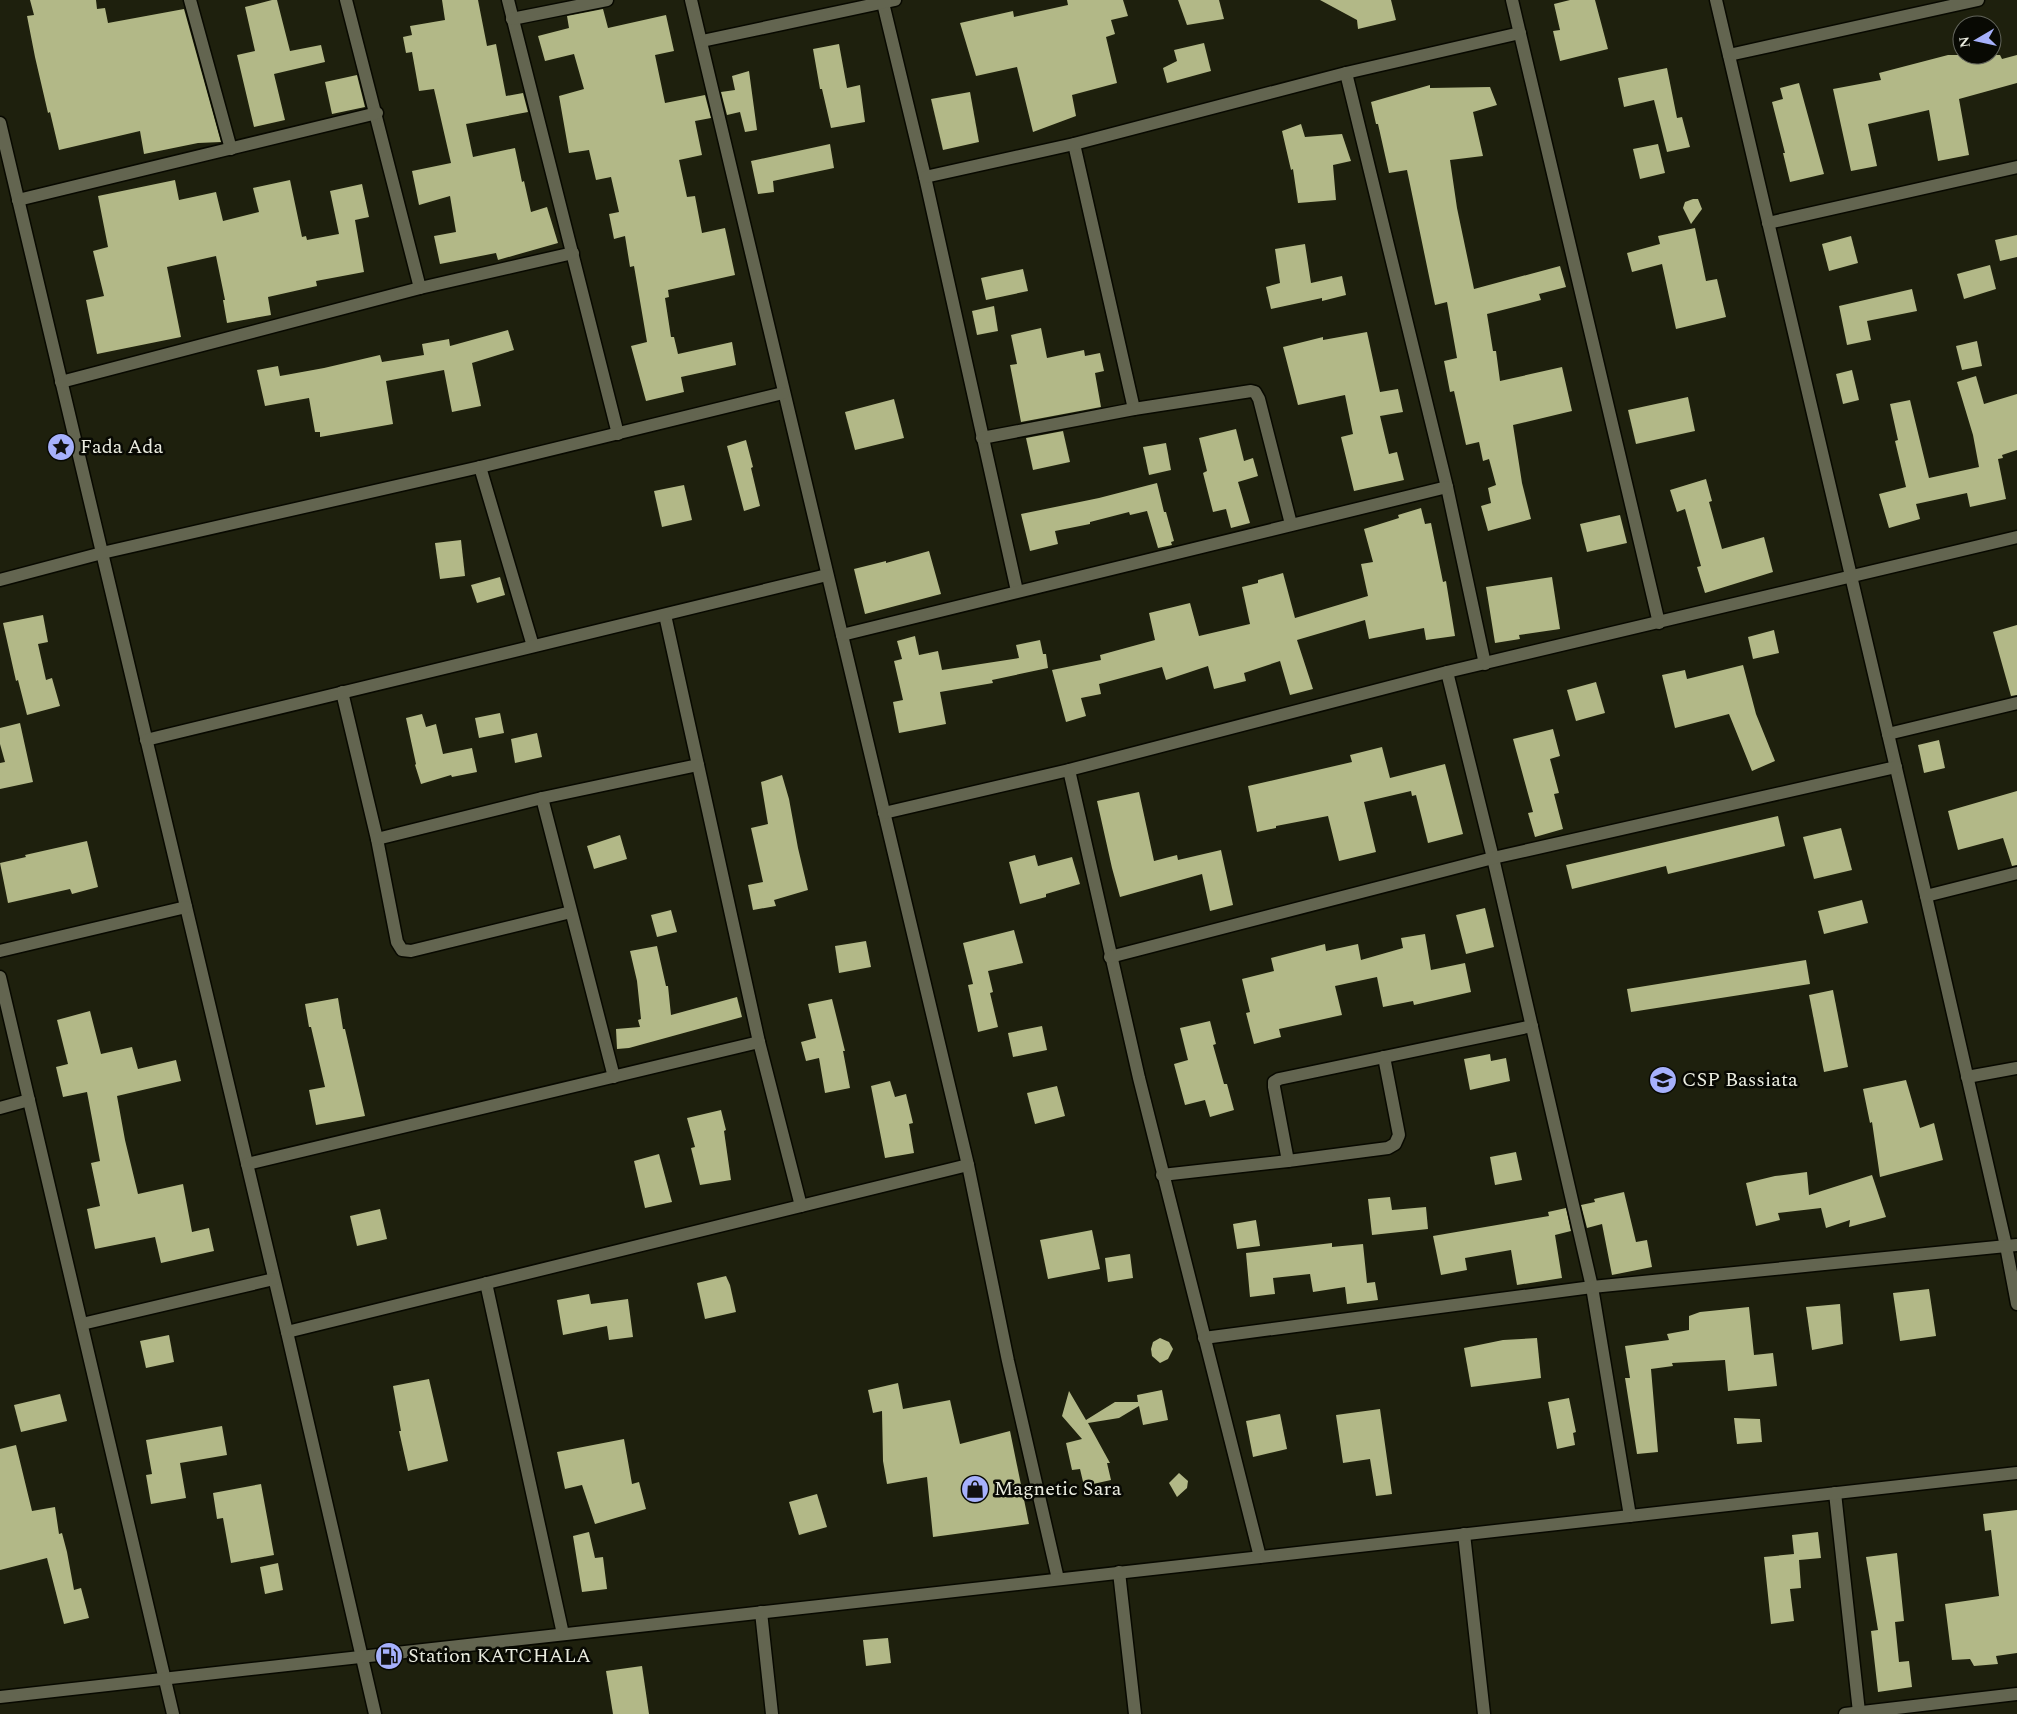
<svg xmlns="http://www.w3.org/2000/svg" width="2017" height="1714" viewBox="0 0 2017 1714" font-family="Spectral,serif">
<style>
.building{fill:#b2b887}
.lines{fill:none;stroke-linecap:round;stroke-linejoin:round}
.street-casing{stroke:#080900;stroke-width:15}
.secondary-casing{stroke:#080900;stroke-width:15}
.street{stroke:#636550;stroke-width:12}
.secondary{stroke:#636550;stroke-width:12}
.labels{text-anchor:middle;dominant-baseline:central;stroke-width:5;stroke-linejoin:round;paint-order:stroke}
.poi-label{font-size:20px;fill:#eaecdf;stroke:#080903;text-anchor:start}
</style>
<rect width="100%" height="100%" fill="#1e200d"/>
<!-- building -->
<g class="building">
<polygon points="30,0 96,0 97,9 105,8 108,23 184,9 221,142 198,143 144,154 140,131 59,150 50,112 48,113 35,57 27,16 34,15"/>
<polygon points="272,0 277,0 290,51 321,45 325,62 274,74 285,120 254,127 237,55 255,51 245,7"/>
<polygon points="442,0 478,0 487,46 496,44 506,96 523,93 528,112 466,124 473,157 515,148 522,182 524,181 531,212 547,207 558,243 498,260 496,253 440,264 434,236 456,232 450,196 419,205 412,171 451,163 434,89 419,91 412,52 406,53 403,37 412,35 410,26 445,20"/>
<polygon points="1067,0 1123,0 1128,16 1111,20 1115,34 1106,37 1117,83 1072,95 1076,116 1033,132 1017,67 976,76 960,23 1013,11 1014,17 1068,5"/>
<polygon points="1178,0 1219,0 1224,19 1187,25"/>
<polygon points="1320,0 1391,0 1396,20 1358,29 1357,20"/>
<polygon points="1570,0 1595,0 1608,49 1560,61 1553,31 1560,30 1554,4"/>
<polygon points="603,9 608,28 666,15 674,51 655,55 665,103 705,95 711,118 695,121 702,155 679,160 687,197 695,196 702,233 725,228 735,275 668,290 669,297 665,298 671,337 674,337 678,354 732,342 736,365 681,377 684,392 646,401 631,346 647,342 634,266 630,267 625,236 614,239 609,214 619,212 611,177 596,180 589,150 569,153 559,96 584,89 574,54 545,61 538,36 569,28 567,16"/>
<polygon points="1204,43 1211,71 1167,83 1163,68 1177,61 1174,50"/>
<polygon points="839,44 847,88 860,85 865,122 831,128 822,89 820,89 813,49"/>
<polygon points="1948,55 2000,55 2002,59 2017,55 2017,83 1959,99 1969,155 1938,161 1929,110 1868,124 1877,166 1851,171 1833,89 1881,80 1879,73"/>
<polygon points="1667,68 1677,118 1682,117 1690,147 1667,152 1654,100 1624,107 1618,78"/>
<polygon points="749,71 757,130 745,132 740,112 727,115 721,92 735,90 732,76"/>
<polygon points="357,75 365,107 332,114 325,82"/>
<polygon points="1799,83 1824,174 1790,182 1783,153 1785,153 1772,102 1783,99 1780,88"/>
<polygon points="1430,85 1430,88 1490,87 1497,105 1473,112 1483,156 1450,160 1457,208 1474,289 1560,266 1566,287 1539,294 1541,300 1487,314 1493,351 1496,351 1500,381 1562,367 1572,411 1513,425 1522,483 1531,519 1488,531 1481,506 1491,503 1488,488 1496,485 1489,459 1483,461 1479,442 1466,445 1454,391 1450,392 1444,361 1457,358 1447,302 1435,305 1407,170 1389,173 1378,124 1376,124 1371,102"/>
<polygon points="970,92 979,142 943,150 931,99"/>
<polygon points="1301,124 1305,137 1342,134 1351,161 1333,165 1336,200 1298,203 1293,169 1291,170 1282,131"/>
<polygon points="830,144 834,168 773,181 774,192 758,194 751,161"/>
<polygon points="1658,144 1665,173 1640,179 1633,149"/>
<polygon points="175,180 179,200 216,192 223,221 259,212 253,188 290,180 302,237 306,236 307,240 339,234 330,191 362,184 369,217 355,220 364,272 316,281 317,286 268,297 271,315 227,323 223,300 225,300 216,256 167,267 181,337 97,354 86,300 104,296 93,251 108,247 98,196"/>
<polygon points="1693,199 1698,199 1702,209 1691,224 1683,208 1685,202"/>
<polygon points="1695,228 1706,281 1717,279 1726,317 1676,329 1662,264 1632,272 1627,253 1660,244 1658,236"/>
<polygon points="2017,235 2017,257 2000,261 1995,240"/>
<polygon points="1851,236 1858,263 1829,271 1822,244"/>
<polygon points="1305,244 1311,283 1342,276 1346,295 1322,301 1322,298 1271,309 1266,287 1280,283 1275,249"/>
<polygon points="1990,265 1996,289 1964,299 1957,274"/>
<polygon points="1023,269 1028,291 986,300 981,278"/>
<polygon points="1912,289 1917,311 1867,321 1871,340 1847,345 1839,306"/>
<polygon points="994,306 998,331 977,335 972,311"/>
<polygon points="1041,328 1047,358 1084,350 1085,356 1100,353 1104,371 1095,373 1101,407 1021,422 1010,365 1017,364 1011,335"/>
<polygon points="508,330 514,350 472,363 481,406 452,412 444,370 386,381 393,424 320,437 320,432 315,432 309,398 265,406 257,370 278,366 280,376 324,368 380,355 382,362 424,355 422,344 449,339 450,346"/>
<polygon points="1367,332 1380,392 1398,389 1403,412 1380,416 1389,454 1397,452 1404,480 1354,491 1341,437 1353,434 1345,395 1298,405 1283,347 1323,337 1323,340"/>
<polygon points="1977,341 1982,366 1962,370 1956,346"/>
<polygon points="1852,370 1859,400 1843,404 1836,374"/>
<polygon points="1976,376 1984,404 2017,394 2017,450 2002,455 2003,458 1998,459 2006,499 1970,507 1967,493 1916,504 1920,519 1889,528 1879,494 1906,487 1895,441 1898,440 1890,404 1910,400 1929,478 1979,467 1973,435 1957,382"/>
<polygon points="1688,397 1695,431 1636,444 1628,410"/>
<polygon points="894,399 904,438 855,450 845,412"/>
<polygon points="1236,429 1244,461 1253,458 1258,476 1238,482 1250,523 1231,528 1226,509 1213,512 1203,473 1207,471 1199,438"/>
<polygon points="1063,431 1070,462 1033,470 1026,438"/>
<polygon points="746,440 753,467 751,468 760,506 744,511 727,446"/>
<polygon points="1166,443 1171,470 1149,475 1143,447"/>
<polygon points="1706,479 1712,501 1709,502 1722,549 1764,537 1773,572 1705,593 1697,567 1701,566 1685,509 1677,512 1670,490"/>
<polygon points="1157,483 1164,512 1166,512 1174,541 1171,542 1172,545 1158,548 1147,511 1130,515 1129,512 1090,522 1090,524 1055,531 1058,544 1030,551 1021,514 1099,498"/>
<polygon points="684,485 692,520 662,527 654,491"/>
<polygon points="1421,508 1425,524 1431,523 1443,582 1446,581 1455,636 1426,640 1424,628 1369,639 1365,620 1297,640 1313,689 1290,695 1280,661 1244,673 1246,681 1214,689 1208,666 1166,680 1162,667 1099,684 1101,694 1081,698 1086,716 1066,722 1052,670 1101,660 1100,655 1155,640 1149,613 1190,603 1199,636 1250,624 1242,587 1258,583 1258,580 1283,573 1295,618 1368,596 1361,564 1373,562 1364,529 1399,518 1398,515"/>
<polygon points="1620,515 1627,543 1587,552 1580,524"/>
<polygon points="461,540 465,576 440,579 435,543"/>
<polygon points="929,551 941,594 865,614 854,569 886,561 886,563"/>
<polygon points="500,577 505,595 477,603 471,585"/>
<polygon points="1552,577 1560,629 1519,635 1520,639 1495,643 1486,587"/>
<polygon points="43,615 48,642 38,644 46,680 52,678 60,706 27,715 18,680 16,681 3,623"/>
<polygon points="2017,625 2017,695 2011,696 1993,632"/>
<polygon points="1774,630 1779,653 1753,659 1748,637"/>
<polygon points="915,636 919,655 938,651 942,670 1019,658 1016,645 1040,640 1043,654 1046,654 1048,668 992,680 993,683 940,692 946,724 899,733 893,702 903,700 894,661 902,659 897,641"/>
<polygon points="1743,665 1756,714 1775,761 1752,771 1729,714 1675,728 1662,675 1685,670 1687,679"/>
<polygon points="1596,682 1605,713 1576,721 1567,690"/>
<polygon points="500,713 504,733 479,738 475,718"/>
<polygon points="422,714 426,727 436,724 443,754 472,748 477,772 452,777 451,775 421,784 415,765 416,764 406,718"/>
<polygon points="20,723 33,782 0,789 0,763 5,762 0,744 0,728"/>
<polygon points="1553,729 1560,756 1550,759 1559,793 1554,794 1563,829 1535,837 1528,813 1533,812 1513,739"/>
<polygon points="537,733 542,757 515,763 511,739"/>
<polygon points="1939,740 1945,768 1924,773 1918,745"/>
<polygon points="1382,747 1390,778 1445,764 1463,834 1428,843 1416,795 1412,796 1411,791 1364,802 1376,852 1339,861 1328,816 1276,826 1276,828 1257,832 1248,786 1352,762 1350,755"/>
<polygon points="782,775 789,799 798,848 808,890 774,900 776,906 753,910 748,885 763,882 751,828 768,824 761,782"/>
<polygon points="2017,791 2017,865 2012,866 2003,838 1958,850 1948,811"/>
<polygon points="1139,792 1154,861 1177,855 1178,860 1221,850 1233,905 1210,911 1202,874 1120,897 1112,868 1097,801"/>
<polygon points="1778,816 1785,846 1668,874 1666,866 1572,889 1566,865"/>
<polygon points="1841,828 1852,870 1814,879 1803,837"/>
<polygon points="620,835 627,859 594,869 587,846"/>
<polygon points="87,841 98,887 72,894 70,889 8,903 0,863 26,857 25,855"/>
<polygon points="1035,855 1038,866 1072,857 1080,884 1046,894 1046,897 1020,904 1009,862"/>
<polygon points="1862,900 1868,923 1824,934 1818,911"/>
<polygon points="1485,908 1494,947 1466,954 1456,915"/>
<polygon points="671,910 677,932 657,937 651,915"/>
<polygon points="1014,930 1023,963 988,971 993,992 990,993 998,1027 978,1032 968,985 973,984 963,943"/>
<polygon points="1425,934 1431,970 1465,963 1471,992 1414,1005 1413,1001 1383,1007 1377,977 1335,986 1342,1015 1279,1029 1281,1037 1254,1044 1246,1013 1250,1012 1242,979 1274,971 1271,958 1325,944 1326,951 1358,944 1361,960 1403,948 1401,938"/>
<polygon points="866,941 871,967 839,973 835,946"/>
<polygon points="657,946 666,986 668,986 671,1015 737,997 742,1017 629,1048 617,1049 616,1029 640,1027 638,1020 641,1019 637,981 630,951"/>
<polygon points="1806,960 1810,984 1631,1012 1627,989"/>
<polygon points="1833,990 1848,1067 1824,1072 1809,995"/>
<polygon points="338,998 343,1029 345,1029 365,1116 316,1125 309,1090 325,1087 311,1027 309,1027 305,1004"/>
<polygon points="832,999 845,1051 843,1051 850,1088 825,1093 819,1058 806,1061 801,1042 816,1038 808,1004"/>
<polygon points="90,1011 101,1054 132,1047 138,1069 176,1060 181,1081 117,1096 125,1140 138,1194 183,1184 192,1232 209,1228 214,1251 161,1263 155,1237 95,1249 87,1209 100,1206 91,1163 100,1161 87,1092 63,1097 56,1067 68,1064 57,1020"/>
<polygon points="1210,1021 1216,1044 1213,1045 1224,1084 1227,1084 1234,1110 1210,1117 1205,1100 1185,1105 1174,1064 1188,1060 1180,1028"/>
<polygon points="1042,1026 1047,1050 1013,1057 1008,1033"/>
<polygon points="1490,1054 1491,1061 1506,1058 1510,1081 1470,1090 1464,1059"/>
<polygon points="1906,1080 1920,1128 1934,1123 1943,1160 1880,1177 1872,1122 1870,1123 1863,1089"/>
<polygon points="890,1081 895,1097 906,1094 913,1123 909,1124 914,1153 885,1158 871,1086"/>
<polygon points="1057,1086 1065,1116 1035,1124 1027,1093"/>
<polygon points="721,1110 726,1130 724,1131 731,1180 700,1185 691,1148 695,1147 687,1118"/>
<polygon points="1516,1152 1522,1180 1495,1185 1490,1157"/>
<polygon points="659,1154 672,1202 645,1208 634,1161"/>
<polygon points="1807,1172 1809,1195 1872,1175 1886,1217 1849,1227 1850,1220 1826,1228 1821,1208 1778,1213 1780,1220 1756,1226 1746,1183 1775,1176"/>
<polygon points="1624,1192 1636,1242 1647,1240 1652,1267 1612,1275 1602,1224 1587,1228 1581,1205 1595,1202 1594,1199"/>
<polygon points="1390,1197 1392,1210 1426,1207 1428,1229 1372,1235 1368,1199"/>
<polygon points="1566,1208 1571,1231 1555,1235 1562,1278 1517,1285 1511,1250 1465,1258 1467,1270 1441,1275 1433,1236 1549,1216 1548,1212"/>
<polygon points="380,1209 387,1239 357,1246 350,1216"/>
<polygon points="1256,1220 1260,1246 1237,1249 1233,1224"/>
<polygon points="1092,1230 1100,1269 1048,1279 1040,1240"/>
<polygon points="1332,1243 1332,1247 1363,1244 1367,1283 1375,1282 1378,1300 1347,1304 1345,1287 1313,1292 1310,1274 1273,1278 1275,1294 1250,1297 1246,1253"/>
<polygon points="1130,1254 1133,1278 1108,1282 1105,1258"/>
<polygon points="726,1276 730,1285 736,1312 705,1319 697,1283"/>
<polygon points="1929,1289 1936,1336 1900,1341 1893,1293"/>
<polygon points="589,1294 591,1304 628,1299 633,1337 609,1340 607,1326 563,1335 557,1300"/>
<polygon points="1840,1304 1843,1344 1812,1350 1806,1307"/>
<polygon points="1749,1307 1754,1355 1773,1353 1777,1386 1728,1391 1725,1360 1672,1363 1673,1366 1651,1369 1658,1452 1637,1454 1625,1378 1630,1378 1625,1346 1669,1340 1667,1334 1689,1330 1689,1316 1700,1312"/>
<polygon points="169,1335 174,1362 146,1368 140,1341"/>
<polygon points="1160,1338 1169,1342 1173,1349 1168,1359 1160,1363 1152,1356 1151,1349 1153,1342"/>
<polygon points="1537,1338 1541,1378 1471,1387 1464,1348 1503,1340"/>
<polygon points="429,1379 448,1461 408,1471 399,1431 401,1431 393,1386"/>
<polygon points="898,1383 903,1409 950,1400 960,1444 1010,1431 1029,1524 933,1537 927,1477 887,1484 883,1461 882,1411 873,1413 868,1390"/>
<polygon points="1162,1390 1168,1420 1143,1425 1139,1406 1119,1418 1088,1423 1110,1463 1107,1463 1111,1480 1084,1486 1080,1469 1072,1470 1066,1443 1082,1439 1062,1416 1069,1391 1086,1420 1115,1402 1138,1402 1137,1395"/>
<polygon points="60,1394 67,1421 21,1432 14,1405"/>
<polygon points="1569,1398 1576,1432 1573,1433 1575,1445 1557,1449 1548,1402"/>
<polygon points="1380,1409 1392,1494 1376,1496 1370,1459 1343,1463 1336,1415"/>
<polygon points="1280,1414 1287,1449 1253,1457 1246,1421"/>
<polygon points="1734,1418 1760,1419 1762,1442 1737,1444"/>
<polygon points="222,1426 227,1455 180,1463 186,1498 151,1504 146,1475 152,1474 146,1440"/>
<polygon points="624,1439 632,1484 639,1482 646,1509 595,1524 582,1485 565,1489 557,1452"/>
<polygon points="16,1445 32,1511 55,1507 59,1534 62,1533 67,1552 74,1590 81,1588 89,1618 64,1624 47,1558 0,1570 0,1449"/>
<polygon points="1179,1473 1188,1481 1187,1488 1177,1497 1169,1483"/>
<polygon points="261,1484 274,1555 231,1563 223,1518 217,1519 213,1493"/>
<polygon points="817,1494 827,1527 799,1535 789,1502"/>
<polygon points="2017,1510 2017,1653 1996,1656 1998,1664 1974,1666 1970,1659 1952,1660 1945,1604 1999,1596 1991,1530 1985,1531 1983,1514"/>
<polygon points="589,1532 595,1558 603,1557 607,1589 582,1592 573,1536"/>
<polygon points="1818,1532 1821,1558 1799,1560 1801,1588 1790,1589 1794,1621 1771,1624 1764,1557 1794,1554 1792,1535"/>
<polygon points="1897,1553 1904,1621 1895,1622 1899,1662 1909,1661 1912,1687 1878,1692 1871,1631 1878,1630 1866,1557"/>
<polygon points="278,1563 283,1590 265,1594 260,1567"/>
<polygon points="888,1638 891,1663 866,1666 863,1640"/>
<polygon points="642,1666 649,1714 613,1714 606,1671"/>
</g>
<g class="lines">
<!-- street casing -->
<g class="street-casing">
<g id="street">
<polyline points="190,0 231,149"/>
<polyline points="346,0 420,288"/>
<polyline points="508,0 618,434"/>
<polyline points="691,0 968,1165 1008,1361 1058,1579"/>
<polyline points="1512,0 1659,623"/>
<polyline points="1716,0 1926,896 2006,1246 2017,1304"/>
<polyline points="883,3 925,177 1017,591"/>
<polyline points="512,19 607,0"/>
<polyline points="702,41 895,0"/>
<polyline points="1729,55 1978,0"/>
<polyline points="1346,73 1447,487 1485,664"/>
<polyline points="0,123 287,1332 375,1714"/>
<polyline points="1074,144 1134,409"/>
<polyline points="925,177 1074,144 1346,73 1520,33"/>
<polyline points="18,200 377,113"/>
<polyline points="1768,223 2017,167"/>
<polyline points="61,382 420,288 573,253"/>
<polyline points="982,438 1134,409 1251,391 1255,392 1259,399 1291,524"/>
<polyline points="480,467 533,646"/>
<polyline points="0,580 102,553 480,467 783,393"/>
<polyline points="665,615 759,1042 801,1206"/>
<polyline points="842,635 1447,487"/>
<polyline points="1447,672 1493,858 1592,1287 1630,1516"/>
<polyline points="342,692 377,839 397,942 402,950 411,951 571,912"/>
<polyline points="1888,734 2017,703"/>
<path d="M146,740c227,-56 454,-108 681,-165"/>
<polyline points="1069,770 1139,1078 1260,1557"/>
<polyline points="542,798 614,1077"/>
<polyline points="884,813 1069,770 1447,672 2017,537"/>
<polyline points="377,839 542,798 698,765"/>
<polyline points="1926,896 2017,873"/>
<polyline points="0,951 186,907"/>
<polyline points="1110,957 1493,858 1896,767"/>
<polyline points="0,977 173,1714"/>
<polyline points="1967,1077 2017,1068"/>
<polyline points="0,1108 29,1100"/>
<polyline points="1288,1161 1388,1148 1395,1144 1399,1135 1384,1057"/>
<polyline points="247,1164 759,1042"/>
<polyline points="1162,1175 1288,1161 1274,1087 1274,1082 1279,1079 1532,1026"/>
<polyline points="486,1283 563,1634"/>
<polyline points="82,1324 274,1279"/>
<polyline points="287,1332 968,1165"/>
<polyline points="1204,1338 1592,1287 2017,1245"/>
<polyline points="1835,1493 1859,1712"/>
<polyline points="1464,1534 1484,1714"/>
<polyline points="1119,1572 1135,1714"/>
<polyline points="761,1612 772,1714"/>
<polyline points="1845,1714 2017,1694"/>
</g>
</g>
<!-- secondary casing -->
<g class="secondary-casing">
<polyline id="secondary" points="0,1697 2017,1473"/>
</g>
<!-- street -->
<use href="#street" class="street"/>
<!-- secondary -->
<use href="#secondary" class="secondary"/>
</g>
<!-- icons -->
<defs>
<g id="sight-disc" transform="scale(1.4375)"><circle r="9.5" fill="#a6b1fc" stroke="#080903"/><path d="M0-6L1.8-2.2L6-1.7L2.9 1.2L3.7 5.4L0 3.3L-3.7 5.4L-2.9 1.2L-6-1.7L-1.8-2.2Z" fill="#111"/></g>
<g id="school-disc" transform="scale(1.4375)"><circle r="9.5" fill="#a6b1fc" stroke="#080903"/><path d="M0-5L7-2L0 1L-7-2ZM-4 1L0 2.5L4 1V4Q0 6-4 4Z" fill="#111"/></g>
<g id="shop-disc" transform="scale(1.4375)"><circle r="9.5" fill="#a6b1fc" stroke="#080903"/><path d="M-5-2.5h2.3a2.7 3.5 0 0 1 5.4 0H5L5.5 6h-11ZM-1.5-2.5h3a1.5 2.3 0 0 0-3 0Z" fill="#111"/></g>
<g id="fuel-disc" transform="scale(1.4375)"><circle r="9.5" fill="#a6b1fc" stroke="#080903"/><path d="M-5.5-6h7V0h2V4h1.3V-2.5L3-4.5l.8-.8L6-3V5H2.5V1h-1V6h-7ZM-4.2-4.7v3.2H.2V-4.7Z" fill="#111"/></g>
</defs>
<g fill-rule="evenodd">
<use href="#sight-disc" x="61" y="447"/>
<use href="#school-disc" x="1663" y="1080"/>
<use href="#shop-disc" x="975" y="1489"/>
<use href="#fuel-disc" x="389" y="1656"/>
</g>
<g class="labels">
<!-- poi labels -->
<g class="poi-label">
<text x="80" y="447">Fada Ada</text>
<text x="1682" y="1080">CSP Bassiata</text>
<text x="994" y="1489">Magnetic Sara</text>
<text x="408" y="1656">Station KATCHALA</text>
</g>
</g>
<!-- north arrow -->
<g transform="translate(1977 40) rotate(261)"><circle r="24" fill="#080903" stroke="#62645b"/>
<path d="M0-4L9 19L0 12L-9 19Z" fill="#a6b1fc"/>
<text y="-8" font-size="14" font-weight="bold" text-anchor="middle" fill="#eaecdf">N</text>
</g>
</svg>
